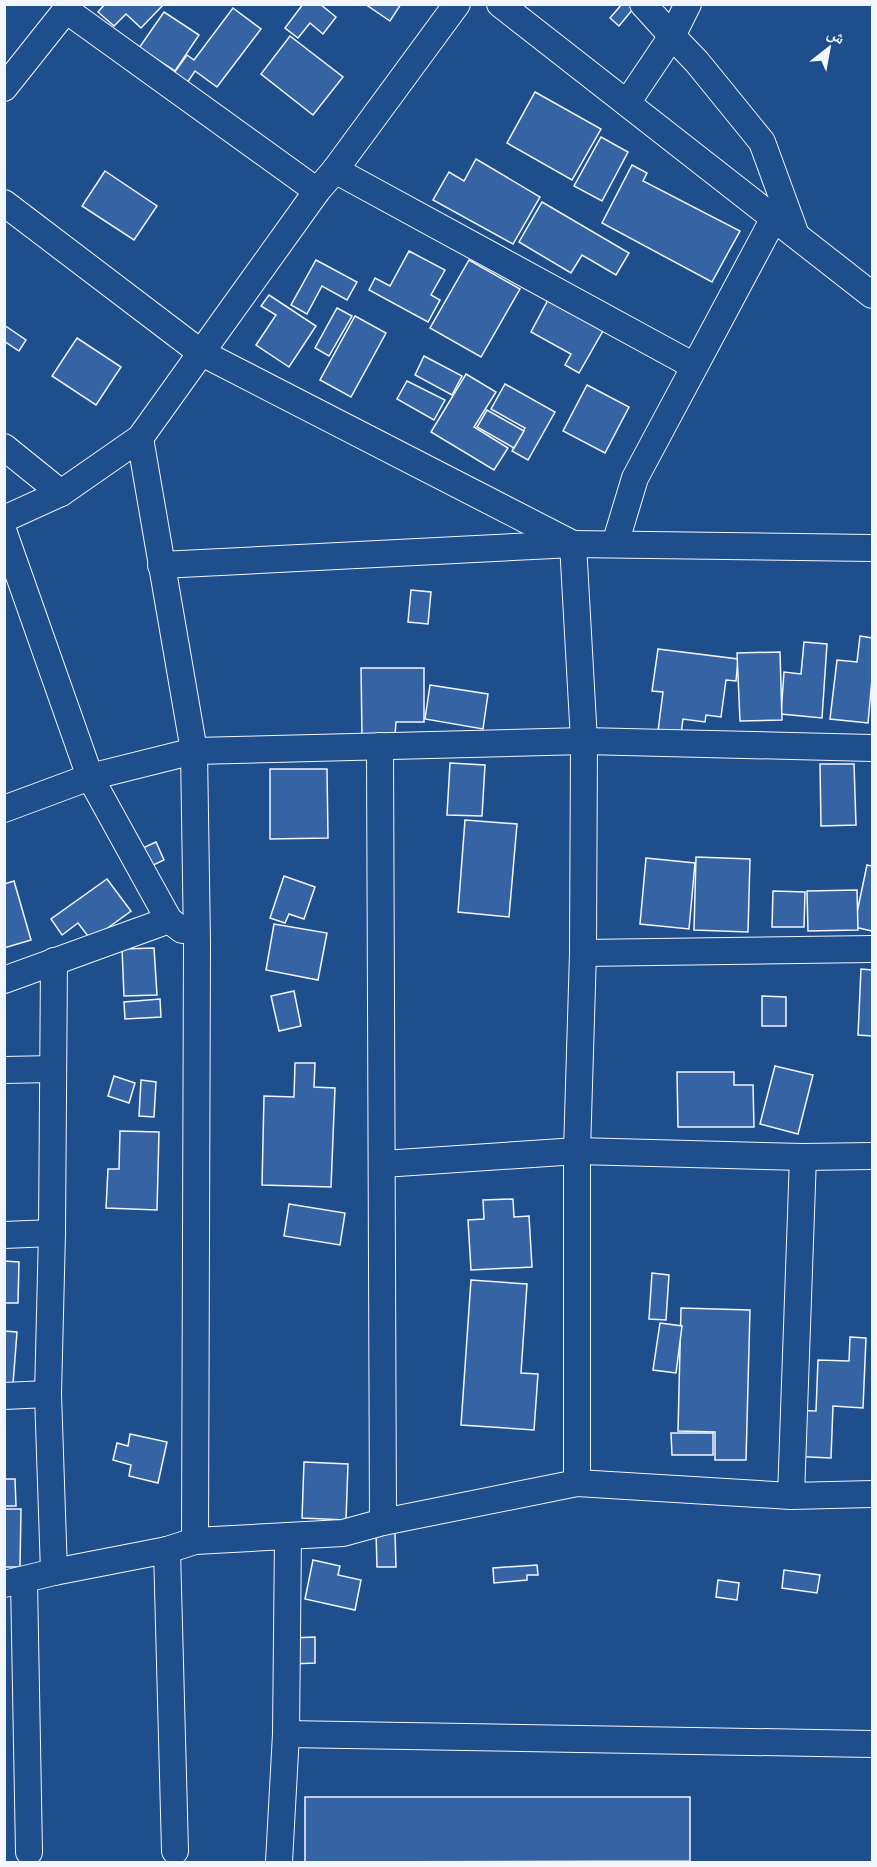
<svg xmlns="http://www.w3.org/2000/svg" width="877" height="1867" viewBox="0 0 877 1867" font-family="'Work Sans','Noto Naskh Arabic',sans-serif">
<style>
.building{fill:#3563a3;stroke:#f2f6ff;stroke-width:1.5}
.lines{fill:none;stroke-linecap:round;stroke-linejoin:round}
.minor-casing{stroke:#f2f6ff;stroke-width:28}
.minor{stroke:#1f4e8c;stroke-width:26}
</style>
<rect width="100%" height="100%" fill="#1f4e8c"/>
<!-- building -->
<g class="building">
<polygon points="105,4 164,4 141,28 126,14 114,26 98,12"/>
<polygon points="303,4 320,4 336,17 323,34 310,23 298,38 285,28"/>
<polygon points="365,4 401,4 390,21"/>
<polygon points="622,4 628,4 633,9 619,26 610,18"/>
<polygon points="233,8 261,29 217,87 195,71 187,83 174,73 187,55 194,60"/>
<polygon points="164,12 199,35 175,71 139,48"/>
<polygon points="290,36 343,77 313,115 261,74"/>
<polygon points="535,92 601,129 572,180 507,143"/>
<polygon points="601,137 628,152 602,201 574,186"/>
<polygon points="476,159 540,197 513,244 433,200 449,172 464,181"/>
<polygon points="632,165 647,173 643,181 740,231 712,282 602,223"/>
<polygon points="105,171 157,206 134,240 82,206"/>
<polygon points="542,202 629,253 616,275 582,255 571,273 519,242"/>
<polygon points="409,251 445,270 431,295 440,300 428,322 369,290 375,278 390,286"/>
<polygon points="316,260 357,282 347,300 322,286 307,314 291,305"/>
<polygon points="469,260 520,289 481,357 430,328"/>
<polygon points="269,295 316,326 289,367 256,345 276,315 261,306"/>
<polygon points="549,298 604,329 579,373 565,365 571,354 531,332"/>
<polygon points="337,308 352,316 329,356 315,348"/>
<polygon points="355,316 386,333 351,397 320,380"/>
<polygon points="4,325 26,340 19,351 4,341"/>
<polygon points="77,338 121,367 96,405 52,376"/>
<polygon points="424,356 462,376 452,395 415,375"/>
<polygon points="466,374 496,392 474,427 508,448 494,470 431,432"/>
<polygon points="407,381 445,400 434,420 397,399"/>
<polygon points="505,384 555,412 528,460 512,451 525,428 491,409"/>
<polygon points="587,385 629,407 605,453 563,431"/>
<polygon points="487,410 524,431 514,448 477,427"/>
<polygon points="411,590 431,592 428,624 408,622"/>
<polygon points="860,636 872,638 872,679 868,723 830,719 837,660 857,662"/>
<polygon points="804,642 827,644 822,718 781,714 784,672 801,674"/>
<polygon points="658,649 738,659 736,681 726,680 721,717 706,715 705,722 683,719 681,734 658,731 663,692 652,691"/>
<polygon points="780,652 782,720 740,721 737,653"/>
<polygon points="361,668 424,668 424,722 396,722 395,735 362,735"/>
<polygon points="430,685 488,694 483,729 425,719"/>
<polygon points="450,763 485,765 482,816 447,815"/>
<polygon points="820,764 854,764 856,825 821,826"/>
<polygon points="270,769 327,769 328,838 270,839"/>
<polygon points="465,820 517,824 509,917 458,912"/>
<polygon points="156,842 164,860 145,869 136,851"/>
<polygon points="696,857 750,859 748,932 694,930"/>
<polygon points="646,858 695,863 689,929 640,924"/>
<polygon points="867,865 872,866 872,931 854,927"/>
<polygon points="284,876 315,887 304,919 289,914 285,923 270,918"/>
<polygon points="107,879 131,911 91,940 78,923 62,935 51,919"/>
<polygon points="14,881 31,940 4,948 4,884"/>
<polygon points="857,890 858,930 808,931 807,891"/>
<polygon points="773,891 805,892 804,927 772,927"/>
<polygon points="274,924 327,933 318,980 266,970"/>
<polygon points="154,948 157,995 124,996 122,949"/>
<polygon points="861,969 872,970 872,1036 858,1035"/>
<polygon points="294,991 301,1026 279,1031 271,996"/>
<polygon points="762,996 786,997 786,1026 762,1026"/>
<polygon points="160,999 161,1017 125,1019 124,1002"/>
<polygon points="295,1063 315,1063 314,1087 335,1088 331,1187 262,1185 264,1096 294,1097"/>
<polygon points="775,1066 813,1075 798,1134 760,1124"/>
<polygon points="677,1072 734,1072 734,1085 753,1085 754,1127 678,1127"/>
<polygon points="114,1076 135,1083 129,1103 108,1096"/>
<polygon points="141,1080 156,1082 154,1117 139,1116"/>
<polygon points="120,1131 159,1132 157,1210 106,1208 108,1169 119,1169"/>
<polygon points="513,1199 514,1217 529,1216 532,1267 471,1270 468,1220 484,1219 483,1200"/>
<polygon points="289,1204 345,1213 340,1245 284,1236"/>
<polygon points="4,1261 19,1262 18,1303 4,1303"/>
<polygon points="652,1273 669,1275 666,1320 649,1319"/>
<polygon points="471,1280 527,1284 521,1373 538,1374 534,1430 461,1425"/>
<polygon points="681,1308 750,1310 746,1460 715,1460 715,1432 678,1431"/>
<polygon points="660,1323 682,1326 676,1373 653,1370"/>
<polygon points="4,1331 17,1332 13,1384 4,1383"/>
<polygon points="850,1337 866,1338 863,1408 833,1406 831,1458 787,1456 789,1410 816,1411 818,1360 849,1361"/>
<polygon points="671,1433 713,1433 713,1455 672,1455"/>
<polygon points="130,1434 167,1442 158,1483 129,1476 131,1465 113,1460 117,1443 128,1446"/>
<polygon points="304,1462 348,1464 346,1520 302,1518"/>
<polygon points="4,1479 15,1479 16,1506 4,1506"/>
<polygon points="4,1509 21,1509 20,1567 4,1567"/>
<polygon points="376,1532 395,1532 396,1567 377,1567"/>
<polygon points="313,1560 340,1566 338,1575 361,1580 355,1610 305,1599"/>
<polygon points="537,1565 538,1575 527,1575 527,1580 494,1583 493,1568"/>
<polygon points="784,1570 820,1575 817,1593 782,1588"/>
<polygon points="718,1580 739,1583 737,1600 716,1597"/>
<polygon points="315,1637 315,1663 291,1664 291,1638"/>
<polygon points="305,1797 690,1797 690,1861 305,1862"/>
</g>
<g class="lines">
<!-- minor casing -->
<g class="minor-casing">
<g id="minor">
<polyline points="500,4 872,295"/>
<polyline points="643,4 672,36 688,4"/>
<polyline points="66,10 317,191"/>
<polyline points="4,88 66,10 66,4"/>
<polyline points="627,103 672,36 697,62 762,142 796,235"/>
<polyline points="335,170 694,366"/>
<polyline points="4,203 200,352 573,544 584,741 583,953 577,1151 577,1483"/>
<polyline points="140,438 194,751 197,942 195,1541"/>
<polyline points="4,447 61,493"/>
<polyline points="4,519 61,493 140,438 317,191 335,170 457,4"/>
<polyline points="4,533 90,777 169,920"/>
<polyline points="615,544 635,478 774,218"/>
<polyline points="161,565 573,544 872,548"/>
<polyline points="380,746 383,1522"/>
<polyline points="4,809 90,777 194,751 584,741 872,748"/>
<polyline points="583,953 872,949"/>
<polyline points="54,961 52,1233 48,1394 54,1572"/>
<polyline points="4,980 169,920 182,930"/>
<polyline points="4,1070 53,1069"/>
<polyline points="383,1164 577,1151 803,1157 872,1156"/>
<polyline points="4,1235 52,1233"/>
<polyline points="4,1396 48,1394"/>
<polyline points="791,1496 803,1157"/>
<polyline points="167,1550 175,1851"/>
<polyline points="24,1581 29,1852"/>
<polyline points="4,1584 54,1572 167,1550 195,1541 343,1533 383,1522 577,1483 791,1496 872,1494"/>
<polyline points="286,1734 288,1536"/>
<polyline points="279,1862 286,1734 872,1744"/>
</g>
</g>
<!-- minor -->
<use href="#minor" class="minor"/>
</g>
<!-- border -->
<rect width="877" height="1867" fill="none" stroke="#f2f6ff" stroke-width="12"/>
<!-- north arrow -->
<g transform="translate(829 48) rotate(31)" stroke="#1f4e8c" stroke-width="4.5" paint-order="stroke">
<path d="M0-4.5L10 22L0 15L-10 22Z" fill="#f2f6ff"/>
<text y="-9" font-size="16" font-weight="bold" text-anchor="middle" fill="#f2f6ff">ش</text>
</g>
</svg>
